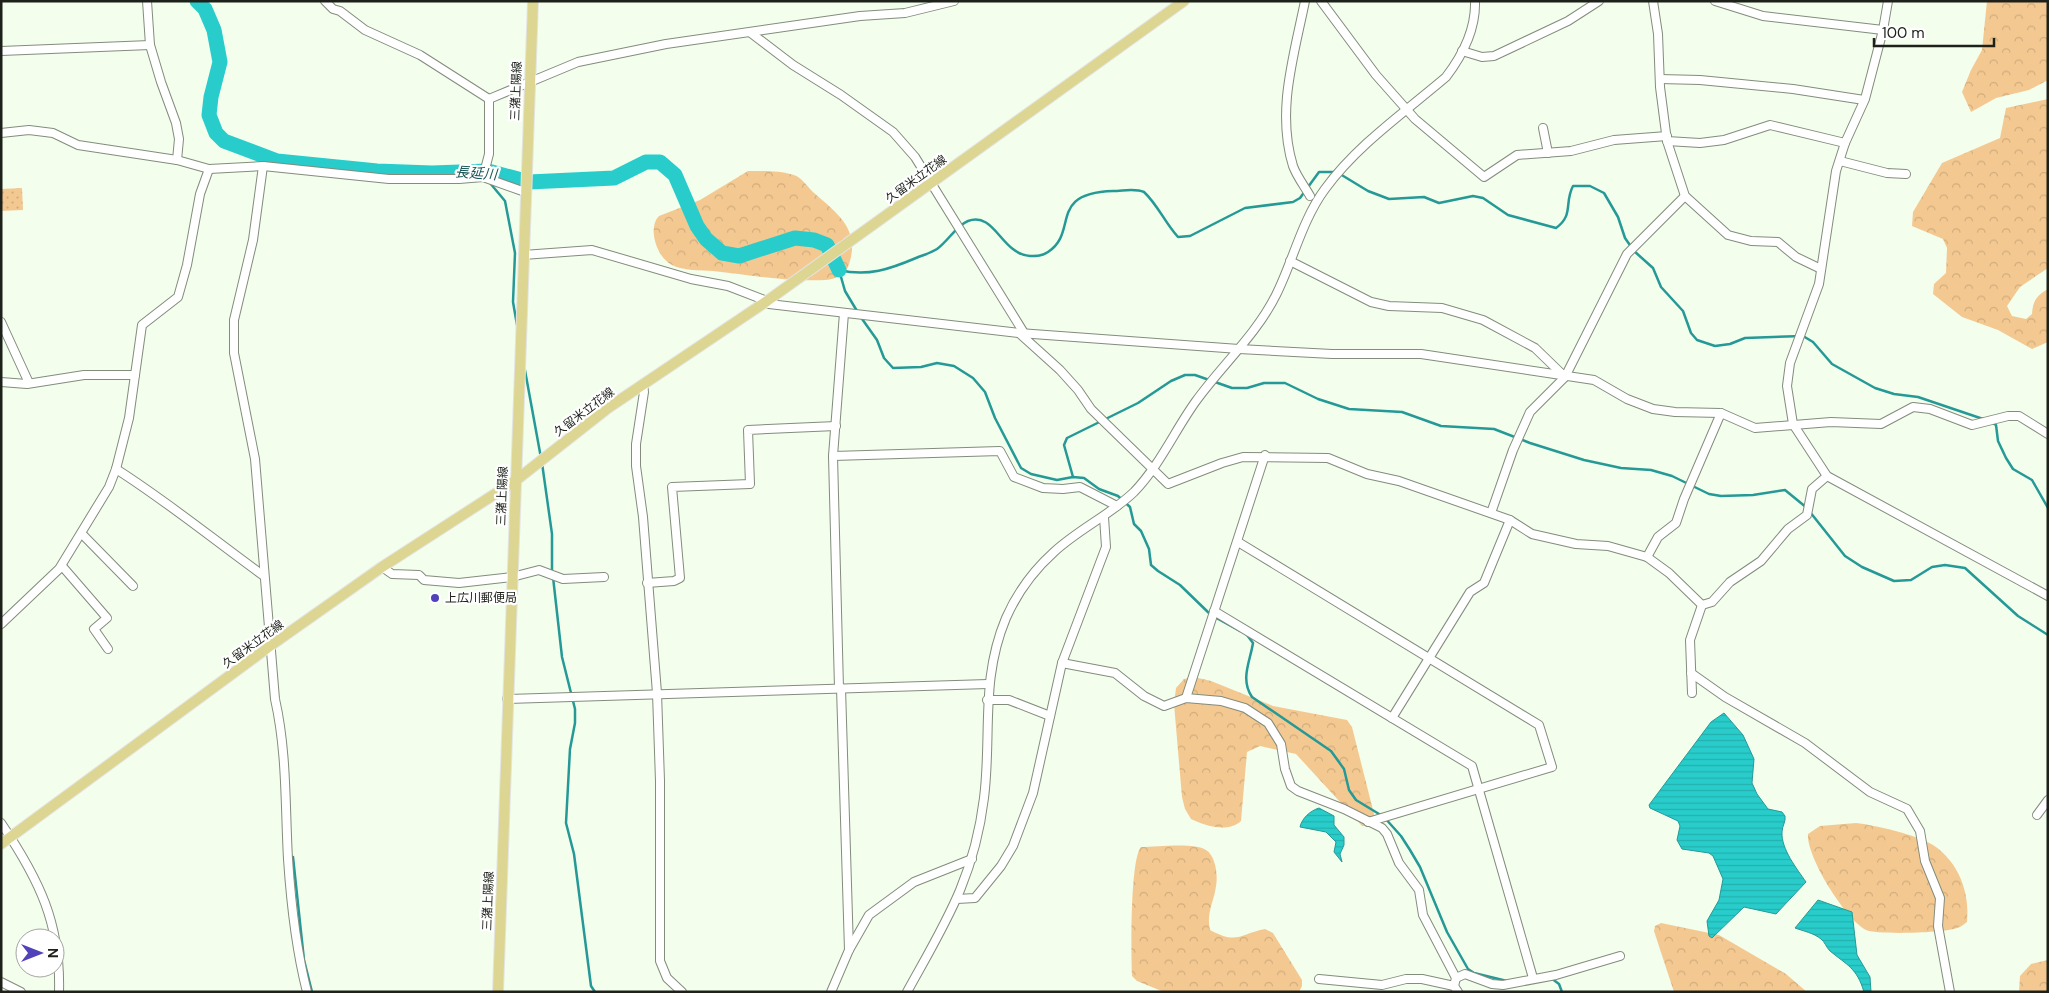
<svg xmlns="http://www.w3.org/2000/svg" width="2049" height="993" viewBox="0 0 2049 993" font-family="'DM Sans','Noto Sans JP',sans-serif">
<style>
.forest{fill:url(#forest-crowns)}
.park{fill:url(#park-dots)}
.water{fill:url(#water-rules);stroke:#259996}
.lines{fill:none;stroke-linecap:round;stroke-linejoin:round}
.stream{stroke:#259996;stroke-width:2.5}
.river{stroke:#28cdcb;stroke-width:15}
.minor-casing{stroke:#838c7d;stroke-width:10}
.major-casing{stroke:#e4e4e4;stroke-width:12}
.minor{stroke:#fff;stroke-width:8}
.major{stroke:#ddd692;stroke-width:10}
.poi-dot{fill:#5242ba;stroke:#fff;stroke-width:2}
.labels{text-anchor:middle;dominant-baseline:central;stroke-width:4.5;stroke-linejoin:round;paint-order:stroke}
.street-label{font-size:12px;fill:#1d211a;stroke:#fff}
.poi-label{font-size:12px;fill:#1d211a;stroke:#fff;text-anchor:start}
.water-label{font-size:14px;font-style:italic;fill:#1b5958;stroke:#fff}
</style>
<defs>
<pattern id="forest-crowns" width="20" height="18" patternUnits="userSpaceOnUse" patternTransform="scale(1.25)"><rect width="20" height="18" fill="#f4c991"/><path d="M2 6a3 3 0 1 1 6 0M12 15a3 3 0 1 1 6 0" fill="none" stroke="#d1ac7c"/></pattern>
<pattern id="park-dots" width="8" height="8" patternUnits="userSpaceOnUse" patternTransform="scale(1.25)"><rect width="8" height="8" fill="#f4c991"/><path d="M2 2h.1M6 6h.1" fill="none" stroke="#d1ac7c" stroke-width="1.8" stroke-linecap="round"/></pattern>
<pattern id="water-rules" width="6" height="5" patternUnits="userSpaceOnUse" patternTransform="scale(1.25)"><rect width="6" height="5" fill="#28cdcb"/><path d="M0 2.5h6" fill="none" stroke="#23b0ae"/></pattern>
</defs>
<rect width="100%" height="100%" fill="#f3feed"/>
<!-- forest -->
<g class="forest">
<polygon points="1987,1 2048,1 2048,80 2029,90 1996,98 1971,112 1962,92 1971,70 1982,50"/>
<path d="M2048,99v169l-28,19 -13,19 5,10 14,3 6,-5c1,-13 4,-18 16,-25v53l-16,7 -34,-19 -36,-13 -29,-23 1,-10 12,-11 1,-25 -4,-9 -31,-13 1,-14 29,-49 58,-25 6,-30z"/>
<path d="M748,171c15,0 31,-1 46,4 8,3 13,11 19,17 25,22 49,38 35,75 -4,9 -13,12 -22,13 -37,2 -76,-5 -113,-9 -12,-1 -30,0 -41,-6 -15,-7 -25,-37 -13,-49l41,-16z"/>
<path d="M1194,677l17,4 62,25 74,14 5,7 22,87v12h-12l-66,-72 -36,-8 -13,6 -6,69c-13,12 -36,5 -50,-2l-6,-10 -3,-12 -8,-93 2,-16 8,-9z"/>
<path d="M1856,823c19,2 61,12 77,22 26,17 37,48 34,77 -3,2 -6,5 -10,6 -11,5 -81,7 -91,2 -21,-11 -60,-74 -58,-96l12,-8z"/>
<path d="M1141,847c16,0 53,-5 65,3 10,6 12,26 10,36 -2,16 -10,27 -6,44 28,15 29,4 55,-1l8,4 29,47v6l-3,6h-135l-27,-11 -5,-5c-1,-21 -2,-117 9,-129z"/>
<polygon points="1661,923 1719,935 1786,974 1807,992 1674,992 1654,931 1655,926"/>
<polygon points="2048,960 2048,992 2019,992 2020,976 2031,964"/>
</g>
<!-- park -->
<polygon class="park" points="22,188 23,210 1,211 1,189"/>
<!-- water -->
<g class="water">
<path d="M1724,713l19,22 11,24 -2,24 5,11 11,15 14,3 3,4c1,6 -3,10 -3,16 -1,17 15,37 24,50l-30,32 -32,-7 -32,31 -3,-2 -2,-15 12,-21 4,-21 -10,-23 -4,-3 -27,-4 -5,-9 3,-14 -2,-5 -28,-13 -1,-3 62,-83z"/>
<path d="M1319,808l15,8v9l10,12v8l-4,9 2,8 -8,-10 2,-10 -10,-10 -26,-5c2,-9 10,-16 19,-19z"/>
<path d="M1818,900l34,12 5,43 13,22 1,15h-7c-7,-24 -17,-27 -34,-41 -4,-4 -5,-9 -9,-12 -7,-6 -18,-8 -26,-11z"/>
</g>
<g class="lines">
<!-- stream -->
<g class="stream">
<path d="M1340,174l28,17 21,8 35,-2 15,6 34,-7 10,2 25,17 48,13c18,-13 8,-25 17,-42h17l14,7 14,24 7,21 9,13 19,17 8,19 22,24 8,22 6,7 18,6 15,-2 15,-6 58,-2 10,6 19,22 43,24 19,6 24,3 68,23"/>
<polyline points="490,183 505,201 515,253 513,302 517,325"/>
<path d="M839,270c29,7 51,-1 77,-12 7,-3 15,-5 21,-9 11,-8 20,-24 31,-28 27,-10 33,33 62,35 7,0 12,0 18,-4 31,-20 -1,-59 65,-61 10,0 22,-3 31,1 14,13 21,31 34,45l12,-1 55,-28 48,-6 7,-4 19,-26h16"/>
<polyline points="839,270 845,291 857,311"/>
<polyline points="860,316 877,340 884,358 893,368 921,367 937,363 954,366 973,378 985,392 995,418 1021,468 1031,474 1057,480 1073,477 1084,478 1099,489 1118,496 1130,507 1134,524 1141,531 1149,549 1151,565 1158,571 1180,585 1211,615 1240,631"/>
<polyline points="524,365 541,458"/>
<polyline points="1990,422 1996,425 1998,441 2006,458 2013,469 2032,480 2048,508"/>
<polyline points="542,463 552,534 552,572"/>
<polyline points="1073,477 1064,445 1067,438 1138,403 1171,381 1185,375 1195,375 1232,388 1247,388 1264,383 1285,383 1318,399 1349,409 1402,412 1441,426 1494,429 1530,443 1584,460 1621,468 1651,470 1672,476 1709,494 1721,496 1753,495 1785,490 1807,508"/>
<polyline points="1810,512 1845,556 1862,567 1894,581 1911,580 1932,567 1945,565 1965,568 2018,616 2048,635"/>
<polyline points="553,577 562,657 575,709 575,723 570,749 566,823 574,854 591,986 595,992"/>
<path d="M1247,635l6,8c-3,19 -13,36 -1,54l79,54 13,18 5,21 7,10 28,17 17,19 9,14 10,17 27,65 21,37 6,4 33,8"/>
<polyline points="293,857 304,960 312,992"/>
<polyline points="1551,978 1559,984 1562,992"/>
</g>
<!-- river -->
<polyline class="river" points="197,1 205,9 214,30 220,62 211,97 209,115 216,133 224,141 277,161 377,171 432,173 488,171 529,182 614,178 646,162 660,162 675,175 697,226 706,239 722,253 739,256 795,238 814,240 827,245 839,270"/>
<!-- minor casing -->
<g class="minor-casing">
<g id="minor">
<polyline points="147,1 150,45 161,82 176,123 179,139 177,160"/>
<polyline points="325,1 333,9 340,11 365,30 420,55 489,99"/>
<path d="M1305,1c-11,55 -29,110 -12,165 4,11 12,21 17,30"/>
<polyline points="1321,1 1376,75 1415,119 1484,177 1517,155 1571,151 1614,140 1667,136"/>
<polyline points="1653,1 1658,34 1660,87 1667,141 1685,196 1728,235 1751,241 1778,242 1796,257 1821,269"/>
<polyline points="1715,1 1763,16 1883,30"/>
<polyline points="1888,1 1883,30 1865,99 1845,143 1836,171 1819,284 1790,363 1787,386 1793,424 1827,476 2048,596"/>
<polyline points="751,33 793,65 841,95 893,132 915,157 1024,333"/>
<polyline points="1,51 150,45"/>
<polyline points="1462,51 1482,57 1494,56 1568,21 1599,1"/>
<polyline points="1660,79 1700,80 1793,89 1864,100"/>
<polyline points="489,99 578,62 666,44 860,16 905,13 954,1"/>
<polyline points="1543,128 1548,153"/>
<polyline points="1,133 29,130 53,133 78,145 177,160 209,169 263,166 389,179 459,179 483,177 525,192"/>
<polyline points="1667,141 1700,143 1724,140 1770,125 1845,143"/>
<polyline points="1840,161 1887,173 1906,174"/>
<path d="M263,166l-10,74 -19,80v33l21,106 20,240c12,53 10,106 13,160 3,45 8,90 19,133"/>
<polyline points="483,177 489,154 489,99"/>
<polyline points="523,255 592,250 691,279 728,286 767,301 769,304 1019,333 1239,349 1332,354 1421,354 1594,380 1627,399 1653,409 1675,412 1721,413 1755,428 1831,422 1881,424 1913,407 1930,409 1972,425 2008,416 2019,416 2048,434"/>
<polyline points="1290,261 1371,302 1389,306 1442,308 1483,320 1535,348 1565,377"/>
<polyline points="1,322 29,383"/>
<polyline points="1019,333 1060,370 1078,390 1091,409 1168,484 1222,463 1243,457 1328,458 1367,474 1399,481 1510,520 1532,534 1576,544 1608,546 1647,557 1669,573 1702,605"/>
<polyline points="1,382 27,384 84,375 135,375"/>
<polyline points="643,384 644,392 636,444 636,466 643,517 657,693 660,781 660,961 667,978 682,992"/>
<polyline points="833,456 1000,451 1014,477 1043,488 1063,489 1080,487 1117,506"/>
<path d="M116,469c52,33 98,71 148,107"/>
<polyline points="1491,513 1513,450 1530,412 1565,377 1627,254 1685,196"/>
<polyline points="82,534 133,586"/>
<polyline points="1238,542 1539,725 1552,767 1368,822"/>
<polyline points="1647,557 1658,537 1676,523 1684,499 1721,413"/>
<polyline points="62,566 107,618 94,629 108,649"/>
<polyline points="382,567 392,574 419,575 424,580 459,583 512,577 539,570 563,579 604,577"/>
<polyline points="647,583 674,581 680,578 672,487 750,484 748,430 836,426"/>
<polyline points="1702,605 1712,602 1730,582 1761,561 1788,529 1807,515 1812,489 1827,476"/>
<polyline points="1214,611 1472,766 1533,978"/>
<polyline points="1,624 59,569 109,487 116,469 129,418 142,325 178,297 187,265 200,194 209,169"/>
<polyline points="1062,663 1115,673 1144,696 1164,706 1186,698 1221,701 1245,708 1268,723 1281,744 1285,769 1291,786 1298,791 1344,809 1382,828 1387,834 1399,863 1419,890 1423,915 1456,978 1454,986"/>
<polyline points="1691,673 1725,697 1805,743 1870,792 1907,809 1920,831 1925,861 1940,898 1938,926 1950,992"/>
<polyline points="839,688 833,456 844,313"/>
<polyline points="841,688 849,950"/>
<polyline points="1692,693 1690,640 1702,605"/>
<polyline points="1186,698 1265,455"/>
<polyline points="507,699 988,684"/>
<polyline points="987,700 1009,700 1050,716"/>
<polyline points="1392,718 1470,592 1484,583 1510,520"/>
<polyline points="2037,815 2048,800"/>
<path d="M1,823c38,56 60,101 58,169"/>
<polyline points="957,899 975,898 1001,866 1013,846 1033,793 1062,663 1106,547 1104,517"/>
<polyline points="1456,978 1465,974 1492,984 1503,985 1556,975 1620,956"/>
<polyline points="1319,979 1382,985 1406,979 1422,979 1454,986 1458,992"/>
<polyline points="1,982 21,992"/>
<polyline points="831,992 849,950 869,915 914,882 972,859"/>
<path d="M907,992c38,-69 67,-113 77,-194 8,-64 -4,-118 22,-180 11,-25 28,-48 48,-66 25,-23 56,-37 80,-60 26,-27 41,-62 62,-91 26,-36 60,-66 80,-106 17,-34 26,-75 49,-106 32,-44 80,-77 121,-112 16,-21 30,-48 29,-76"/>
</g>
</g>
<!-- major casing -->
<g class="major-casing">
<g id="major">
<polyline points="1,844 270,646 382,567 515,481 608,408 767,301 1184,1"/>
<polyline points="498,992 533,1"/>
</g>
</g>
<!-- minor -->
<use href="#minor" class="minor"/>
<!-- major -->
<use href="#major" class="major"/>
</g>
<!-- markers -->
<circle class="poi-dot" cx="435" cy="598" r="5"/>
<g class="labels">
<!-- street labels -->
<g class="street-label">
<text transform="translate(516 91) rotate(-88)">三潴上陽線</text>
<text transform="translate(916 179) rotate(-36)">久留米立花線</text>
<text transform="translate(584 412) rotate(-37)">久留米立花線</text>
<text transform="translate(502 496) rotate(-88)">三潴上陽線</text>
<text transform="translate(253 644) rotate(-36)">久留米立花線</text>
<text transform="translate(488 901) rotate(-88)">三潴上陽線</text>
</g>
<!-- poi labels -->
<g class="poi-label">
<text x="445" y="598">上広川郵便局</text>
</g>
<!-- water labels -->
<g class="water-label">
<text transform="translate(476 173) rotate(4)">長延川</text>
</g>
</g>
<!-- border -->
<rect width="2049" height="993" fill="none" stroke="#1d211a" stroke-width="5"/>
<!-- north arrow -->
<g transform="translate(40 953) rotate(90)"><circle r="24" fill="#ffffff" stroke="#a5a6a3"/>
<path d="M0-4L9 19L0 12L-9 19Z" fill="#5242ba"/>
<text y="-8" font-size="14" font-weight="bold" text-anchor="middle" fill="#1d211a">N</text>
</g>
<!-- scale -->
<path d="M1874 38v8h120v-8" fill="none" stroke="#1d211a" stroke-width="2.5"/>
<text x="1882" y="38" font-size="15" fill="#1d211a" stroke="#ffffff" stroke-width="4" paint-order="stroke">100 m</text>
</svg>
